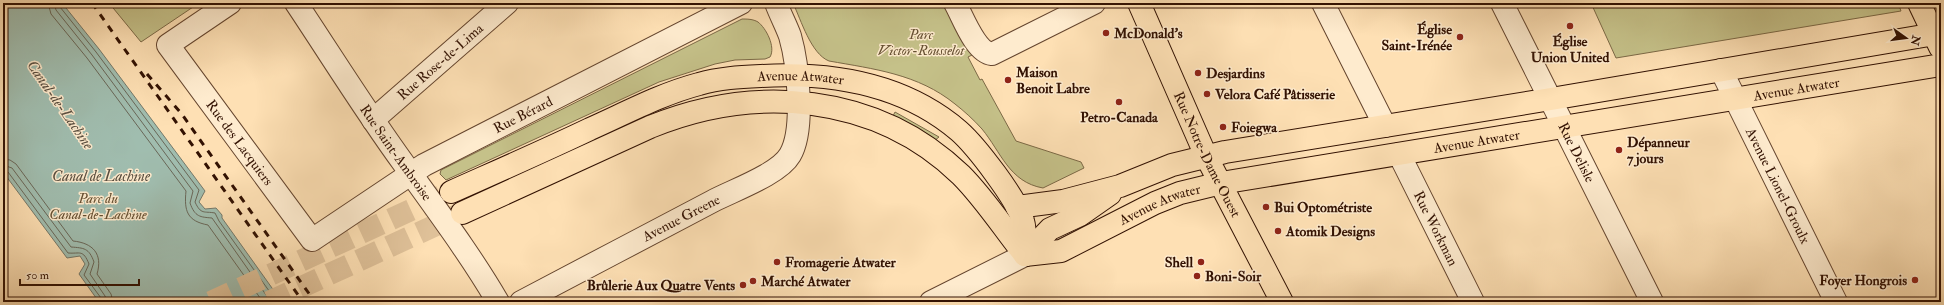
<svg xmlns="http://www.w3.org/2000/svg" width="1944" height="305" viewBox="0 0 1944 305" font-family="'IM FELL Double Pica',serif">
<style>
.green{fill:#c5c189;stroke:#7c6946}
.water{fill:#a0bdaf;stroke:#74786a}
.lines{fill:none;stroke-linecap:round;stroke-linejoin:round}
.shore{stroke:#696758;stroke-width:1}
.major-tunnel{stroke:#dfc199;stroke-width:22;stroke-dasharray:22 11;stroke-linecap:butt}
.minor-casing{stroke:#65452e;stroke-width:24}
.major-casing{stroke:#321102;stroke-width:24}
.minor{stroke:#feebce;stroke-width:22}
.major{stroke:#fee0b4;stroke-width:22}
.rail{stroke:#321102;stroke-width:3;stroke-dasharray:7 7;stroke-linecap:butt}
.poi-dot{fill:#8f2418;stroke:#feebce;stroke-width:1.5}
.labels{text-anchor:middle;dominant-baseline:central;stroke-width:3;stroke-linejoin:round;paint-order:stroke}
.poi-label{font-size:14px;font-weight:bold;fill:#321102;stroke:#feebce;text-anchor:start}
.park-label{font-size:14px;font-style:italic;fill:#654f31;stroke:#feebce}
.street-label{font-size:14px;fill:#321102;stroke:#feebce}
.water-label{font-size:15px;font-style:italic;fill:#584d3f;stroke:#feebce}
</style>
<rect width="100%" height="100%" fill="#fee0b4"/>
<filter id="stains"><feTurbulence type="fractalNoise" baseFrequency=".005" numOctaves="4"/><feColorMatrix values="0 0 0 0 .2 0 0 0 0 .09 0 0 0 0 .02 0 0 0 .5 -.17"/></filter>
<radialGradient id="worn" r=".72"><stop offset=".6" stop-color="#630" stop-opacity="0"/><stop offset="1" stop-color="#630" stop-opacity=".3"/></radialGradient>
<!-- green -->
<g class="green">
<polygon points="109,3 199,3 141,42"/>
<path d="M793,3h151l28,52 -4,2 12,23 2,-1 34,62 65,21 3,6 -41,20c-34,-6 -42,-36 -61,-59 -8,-9 -18,-18 -27,-25 -37,-30 -81,-35 -126,-43 -18,-7 -28,-41 -36,-58z"/>
<polygon points="1591,3 1898,3 1901,11 1616,58"/>
<path d="M742,19c5,0 11,0 16,3 8,6 18,25 12,35l-5,2 -30,1 -20,4 -56,18 -213,98 -6,-6 1,-4z"/>
<polygon points="895,112 939,137 934,141 893,116"/>
</g>
<!-- water -->
<polygon class="water" points="3,3 62,3 99,49 205,191 199,202 205,209 216,208 222,215 222,218 282,302 99,302 79,274 85,264 80,256 67,258 3,172"/>
<g class="lines">
<!-- shore -->
<g class="shore">
<path d="M48,3l3,11 36,44 99,133c-2,20 1,30 22,34l55,77"/>
<path d="M54,3l2,7 36,45 101,136 -3,12c5,14 10,14 22,15l59,84"/>
<path d="M59,3l1,4 36,45 103,138 -4,12c6,13 9,9 20,11l4,8 58,81"/>
<path d="M3,159l7,1 6,4 57,77c20,2 30,13 24,33l14,20 2,8"/>
<path d="M3,165l9,3 59,79c13,1 18,1 23,15l-4,12 15,22 2,6"/>
<path d="M3,170l5,2 60,81c12,1 15,-4 21,11l-5,11 17,23v4"/>
</g>
<!-- major-tunnel -->
<g class="major-tunnel">
<polyline points="211,302 448,193"/>
<polyline points="269,302 462,213"/>
</g>
<!-- minor casing -->
<g class="minor-casing">
<g id="minor">
<path id="s1" d="M230,3l-62,42 144,195 112,-75 317,-162"/>
<path id="s2" d="M296,3c36,54 70,109 108,161 32,45 66,90 94,138"/>
<path d="M955,3c8,14 20,49 37,51l102,-51"/>
<polyline points="1323,3 1385,126"/>
<path id="s3" d="M1502,3l150,299"/>
<path id="s4" d="M1721,70l115,232"/>
<path id="s5" d="M373,120l134,-117"/>
<path id="s6" d="M1399,154l74,148"/>
<path id="s7" d="M521,302c64,-33 128,-68 192,-101 21,-11 66,-27 77,-46 15,-25 8,-91 0,-119 -4,-11 -10,-22 -14,-33"/>
<polyline points="931,302 1025,255"/>
</g>
</g>
<!-- major casing -->
<g class="major-casing">
<g id="major">
<path id="s8" d="M1139,3l67,153 76,146"/>
<polyline points="1919,3 1940,47"/>
<path id="s9" d="M451,192c47,-21 93,-41 139,-63 36,-16 71,-35 109,-45 20,-6 41,-7 62,-8 71,-4 142,7 198,55 17,15 58,68 64,90 3,10 2,23 2,34"/>
<polyline points="1017,207 1063,201 1120,186 1172,165 1225,152 1551,99 1941,33"/>
<path d="M462,213l188,-86c105,-43 226,-34 311,48 24,24 43,54 64,80"/>
<path id="s10" d="M1025,255l36,-4 94,-48 25,-10 41,-10 720,-118"/>
<polyline points="1025,255 1050,229 1080,215 1110,194"/>
</g>
</g>
<!-- minor -->
<use href="#minor" class="minor"/>
<!-- major -->
<use href="#major" class="major"/>
<!-- rail -->
<g class="rail">
<polyline points="92,3 303,302"/>
<polyline points="147,74 181,113 315,302"/>
</g>
</g>
<!-- markers -->
<g class="poi-dot">
<circle cx="1570" cy="26" r="4"/>
<circle cx="1106" cy="33" r="4"/>
<circle cx="1460" cy="37" r="4"/>
<circle cx="1198" cy="73" r="4"/>
<circle cx="1008" cy="80" r="4"/>
<circle cx="1207" cy="94" r="4"/>
<circle cx="1119" cy="102" r="4"/>
<circle cx="1223" cy="127" r="4"/>
<circle cx="1619" cy="150" r="4"/>
<circle cx="1266" cy="207" r="4"/>
<circle cx="1278" cy="231" r="4"/>
<circle cx="777" cy="262" r="4"/>
<circle cx="1201" cy="262" r="4"/>
<circle cx="1197" cy="276" r="4"/>
<circle cx="1915" cy="280" r="4"/>
<circle cx="753" cy="281" r="4"/>
<circle cx="743" cy="285" r="4"/>
</g>
<g class="labels">
<!-- poi labels -->
<g class="poi-label">
<text x="1452" y="29" text-anchor="end">Église<tspan x="1452" dy="16">Saint-Irénée</tspan></text>
<text x="1114" y="33">McDonald's</text>
<text x="1570" y="41" text-anchor="middle">Église<tspan x="1570" dy="16">Union United</tspan></text>
<text x="1016" y="72">Maison<tspan x="1016" dy="16">Benoit Labre</tspan></text>
<text x="1206" y="73">Desjardins</text>
<text x="1215" y="94">Velora Café Pâtisserie</text>
<text x="1119" y="117" text-anchor="middle">Petro-Canada</text>
<text x="1231" y="127">Foiegwa</text>
<text x="1627" y="142">Dépanneur<tspan x="1627" dy="16">7 jours</tspan></text>
<text x="1274" y="207">Bui Optométriste</text>
<text x="1286" y="231">Atomik Designs</text>
<text x="785" y="262">Fromagerie Atwater</text>
<text x="1193" y="262" text-anchor="end">Shell</text>
<text x="1205" y="276">Boni-Soir</text>
<text x="1907" y="280" text-anchor="end">Foyer Hongrois</text>
<text x="761" y="281">Marché Atwater</text>
<text x="735" y="285" text-anchor="end">Brûlerie Aux Quatre Vents</text>
</g>
<!-- park labels -->
<g class="park-label">
<text x="921" y="34">Parc<tspan x="921" dy="16">Victor-Rousselot</tspan></text>
<text x="98" y="198">Parc du<tspan x="98" dy="16">Canal-de-Lachine</tspan></text>
</g>
<!-- street labels -->
<g class="street-label">
<text stroke="none"><textPath href="#s5" startOffset="89">Rue Rose-de-Lima</textPath></text>
<text stroke="none"><textPath href="#s9" startOffset="373">Avenue Atwater</textPath></text>
<text stroke="none"><textPath href="#s10" startOffset="794">Avenue Atwater</textPath></text>
<text stroke="none"><textPath href="#s1" startOffset="563">Rue Bérard</textPath></text>
<text stroke="none"><textPath href="#s1" startOffset="196">Rue des Lacquiers</textPath></text>
<text stroke="none"><textPath href="#s10" startOffset="470">Avenue Atwater</textPath></text>
<text stroke="none"><textPath href="#s3" startOffset="167">Rue Delisle</textPath></text>
<text stroke="none"><textPath href="#s2" startOffset="180">Rue Saint-Ambroise</textPath></text>
<text stroke="none"><textPath href="#s8" startOffset="166">Rue Notre-Dame Ouest</textPath></text>
<text stroke="none"><textPath href="#s4" startOffset="129">Avenue Lionel-Groulx</textPath></text>
<text stroke="none"><textPath href="#s10" startOffset="146">Avenue Atwater</textPath></text>
<text stroke="none"><textPath href="#s7" startOffset="181">Avenue Greene</textPath></text>
<text stroke="none"><textPath href="#s6" startOffset="83">Rue Workman</textPath></text>
</g>
<!-- water labels -->
<g class="water-label">
<text transform="translate(60 105) rotate(55)">Canal-de-Lachine</text>
<text x="101" y="176">Canal de Lachine</text>
</g>
</g>
<!-- margin -->
<rect width="1944" height="305" fill="none" stroke="#fee0b4" stroke-width="16"/>
<rect x="4" y="4" width="1936" height="297" fill="none" stroke="#321102" stroke-width="2"/>
<rect x="8" y="8" width="1928" height="289" fill="none" stroke="#321102"/>
<!-- north arrow -->
<g transform="translate(1906 38) rotate(104)" stroke="#feebce" stroke-width="3" paint-order="stroke">
<path d="M0-3L7 15L0 10L-7 15Z" fill="#321102"/>
<text y="-6" font-size="11" font-weight="bold" text-anchor="middle" fill="#321102">N</text>
</g>
<!-- scale -->
<path d="M20 279v6h119v-6" fill="none" stroke="#321102" stroke-width="2"/>
<text x="26" y="279" font-size="12" fill="#321102" stroke="#feebce" stroke-width="3" paint-order="stroke">50 m</text>
<rect width="100%" height="100%" filter="url(#stains)"/>
<rect width="100%" height="100%" fill="url(#worn)"/>
</svg>
